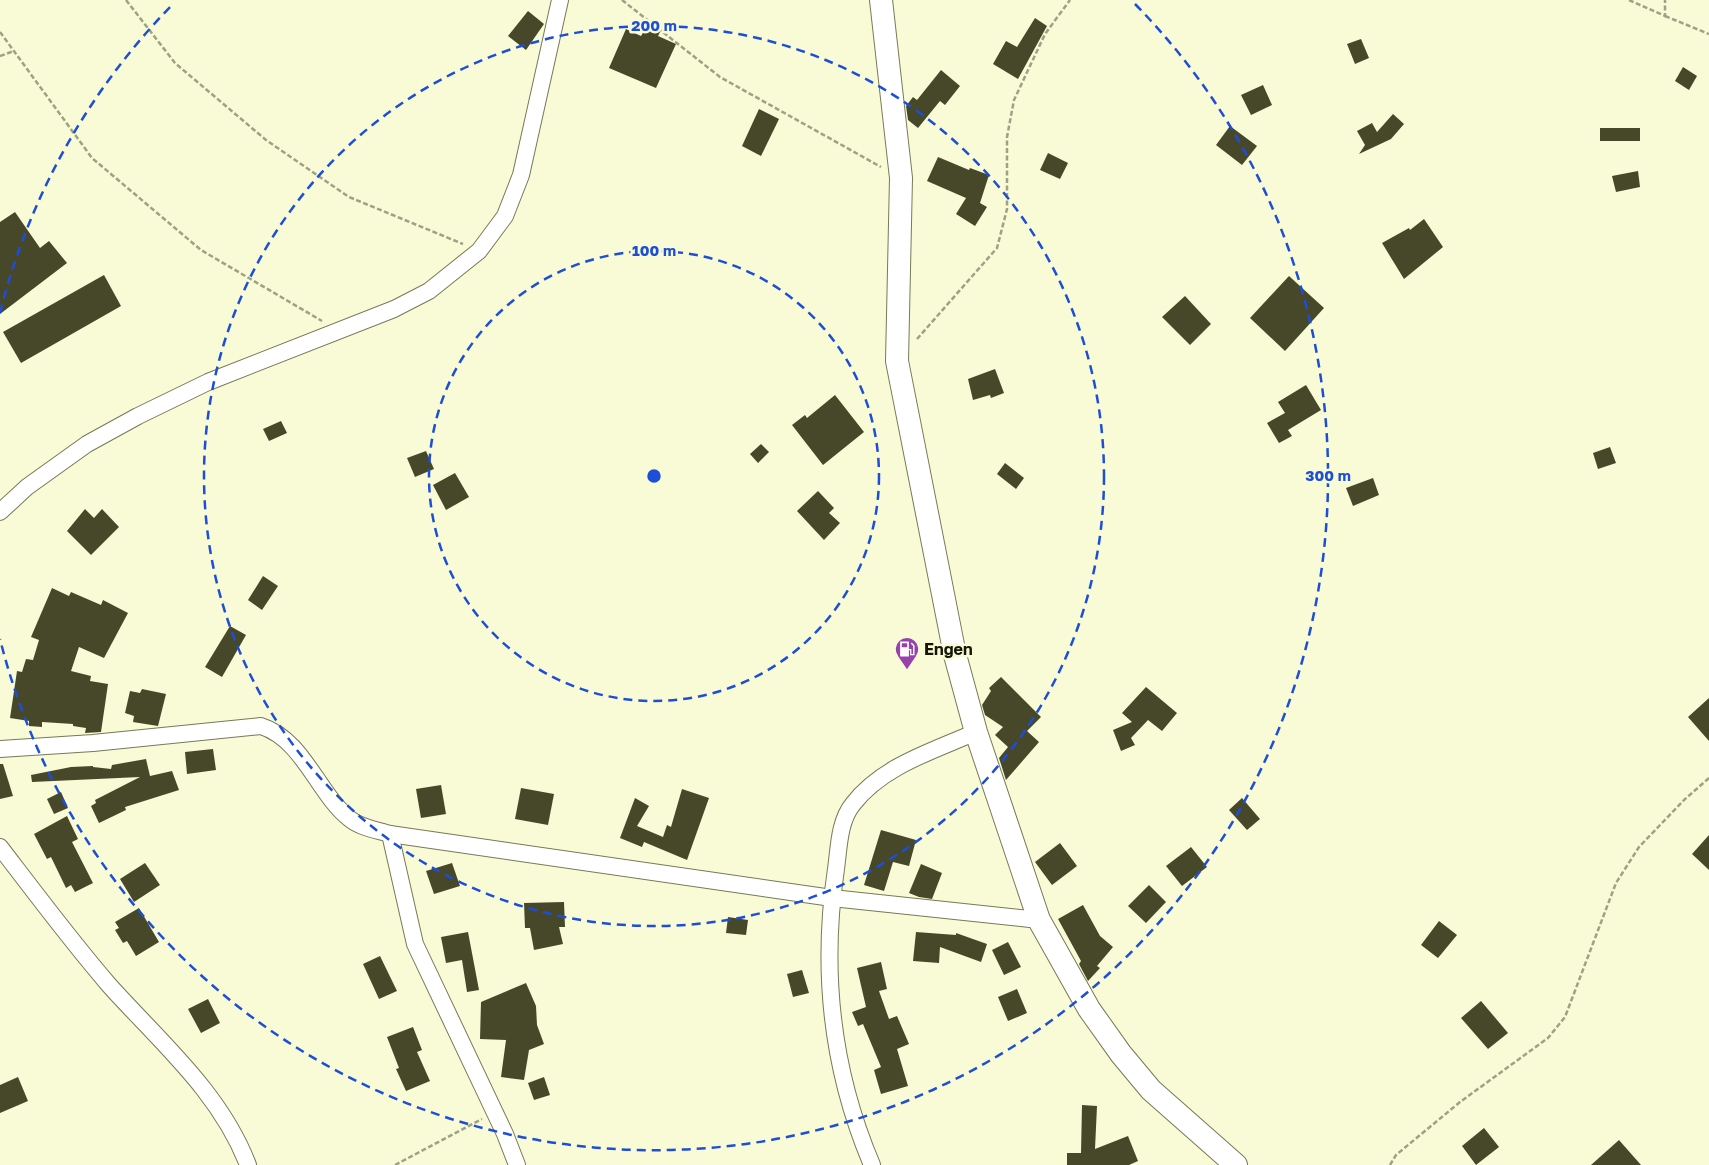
<svg xmlns="http://www.w3.org/2000/svg" width="1709" height="1165" viewBox="0 0 1709 1165" font-family="'Golos Text',sans-serif">
<style>
.building{fill:#474829}
.lines{fill:none;stroke-linecap:round;stroke-linejoin:round}
.minor-casing{stroke:#777957;stroke-width:18}
.secondary-casing{stroke:#777957;stroke-width:24}
.path{stroke:#9fa185;stroke-width:2.5;stroke-dasharray:5 2.5;stroke-linecap:butt}
.minor{stroke:#fff;stroke-width:16}
.secondary{stroke:#fff;stroke-width:22}
.ring{fill:none;stroke:#1d4ed8;stroke-width:2.5;stroke-dasharray:9 6}
.labels{text-anchor:middle;dominant-baseline:central;stroke-width:5;stroke-linejoin:round;paint-order:stroke}
.poi-label{font-size:16px;font-weight:bold;fill:#151508;stroke:#f8fbd5;text-anchor:start}
.centre{fill:#1d4ed8;stroke:#f8fbd5;stroke-width:2.5}
.ring-label{font-size:15px;text-anchor:middle;font-weight:bold;fill:#1d4ed8;stroke:#f8fbd5;stroke-width:5;stroke-linejoin:round;paint-order:stroke}
</style>
<rect width="100%" height="100%" fill="#f8fbd5"/>
<!-- building -->
<g class="building">
<polygon points="528,11 544,24 526,50 508,36"/>
<polygon points="1035,18 1047,26 1018,79 993,64 1006,41 1017,47"/>
<polygon points="649,23 661,30 658,36 676,44 656,88 609,68 626,29 641,36"/>
<polygon points="1361,39 1369,58 1355,64 1347,44"/>
<polygon points="1683,67 1697,76 1689,90 1675,81"/>
<polygon points="941,70 960,86 945,105 940,101 918,128 908,120 906,106 913,97 917,100"/>
<polygon points="1263,85 1272,105 1251,115 1241,95"/>
<polygon points="759,109 779,119 761,156 742,146"/>
<polygon points="1393,114 1404,124 1391,139 1359,154 1365,145 1357,131 1372,123 1377,132"/>
<polygon points="1230,126 1257,146 1242,165 1216,145"/>
<rect x="1600" y="128" width="40" height="13"/>
<polygon points="1048,153 1068,163 1060,179 1040,170"/>
<polygon points="938,157 969,170 970,168 989,175 980,203 987,207 975,226 956,214 966,198 927,181"/>
<polygon points="1638,171 1640,187 1616,192 1612,176"/>
<polygon points="15,212 40,248 49,241 67,263 0,314 0,222"/>
<polygon points="1424,219 1443,247 1404,279 1382,243 1409,228 1410,230"/>
<polygon points="104,275 121,306 21,363 3,332"/>
<polygon points="1289,276 1324,308 1285,351 1250,318"/>
<polygon points="1185,296 1211,324 1190,345 1162,317"/>
<polygon points="995,369 1004,393 991,398 990,395 973,400 968,379"/>
<polygon points="1306,385 1321,410 1288,430 1292,436 1279,443 1267,423 1285,413 1278,402"/>
<polygon points="835,395 864,432 823,465 792,425 805,415 807,418"/>
<polygon points="281,421 287,433 269,441 263,429"/>
<polygon points="761,444 769,452 758,463 750,454"/>
<polygon points="1610,447 1616,463 1598,469 1593,453"/>
<polygon points="426,451 434,469 415,477 407,458"/>
<polygon points="1005,463 1024,478 1016,489 997,474"/>
<polygon points="455,473 469,497 446,510 433,485"/>
<polygon points="1373,478 1379,495 1353,506 1346,488"/>
<polygon points="818,491 834,508 829,513 840,523 824,540 797,511"/>
<polygon points="85,509 94,518 102,509 119,527 91,555 67,531"/>
<polygon points="263,576 278,586 262,610 248,600"/>
<polygon points="52,588 69,596 71,592 101,605 103,600 128,613 104,658 79,647 71,671 91,676 90,681 108,684 101,732 85,733 86,728 73,726 73,724 42,722 42,727 29,726 29,721 10,718 17,671 22,672 26,659 33,660 39,640 31,637"/>
<polygon points="230,626 246,635 222,677 205,667"/>
<polygon points="1001,677 1041,717 1027,731 1039,742 1006,780 999,758 1008,747 995,735 1003,727 985,715 982,705 991,691 989,688"/>
<polygon points="1146,687 1177,713 1162,731 1148,720 1131,738 1135,745 1121,751 1113,730 1132,722 1122,713"/>
<polygon points="142,689 166,694 158,726 133,722 134,716 125,713 130,691 140,693"/>
<polygon points="1709,698 1709,741 1688,717"/>
<polygon points="213,749 216,770 187,774 185,752"/>
<polygon points="146,759 150,776 172,771 179,790 125,807 126,810 99,823 91,806 96,803 95,800 140,777 32,782 31,775 71,767 93,766 93,767 111,769 112,765"/>
<polygon points="0,764 3,764 13,796 0,799"/>
<polygon points="441,785 446,814 421,818 416,789"/>
<polygon points="521,788 554,794 548,825 515,819"/>
<polygon points="682,789 709,798 687,860 644,842 642,847 620,838 635,798 649,806 637,826 663,837 667,825 671,827"/>
<polygon points="61,792 68,808 54,814 47,799"/>
<polygon points="1242,798 1260,819 1247,830 1229,810"/>
<polygon points="67,816 78,839 72,842 93,883 75,892 71,885 66,888 51,857 47,859 34,834"/>
<polygon points="881,830 916,840 909,866 893,862 884,891 864,885"/>
<polygon points="1709,835 1709,870 1692,854"/>
<polygon points="1060,843 1077,866 1052,885 1035,862"/>
<polygon points="1191,847 1207,867 1182,886 1166,866"/>
<polygon points="145,863 160,885 134,902 120,879"/>
<polygon points="452,863 460,886 434,894 426,871"/>
<polygon points="921,864 942,873 932,899 919,897 909,893"/>
<polygon points="1149,885 1166,902 1146,923 1128,906"/>
<polygon points="564,902 565,927 559,927 563,944 534,950 530,928 525,928 524,903"/>
<polygon points="1083,905 1100,936 1113,947 1097,966 1100,968 1088,981 1079,964 1081,961 1058,919"/>
<polygon points="139,908 159,942 136,956 127,941 123,943 115,930 119,928 115,922"/>
<polygon points="728,917 748,920 746,935 726,933"/>
<polygon points="1439,921 1457,935 1438,958 1421,945"/>
<polygon points="468,932 479,990 467,992 462,960 446,963 441,937"/>
<polygon points="916,932 956,935 956,933 987,944 981,962 940,947 939,963 913,961"/>
<polygon points="1008,942 1021,967 1004,975 992,950"/>
<polygon points="380,956 397,991 379,999 363,964"/>
<polygon points="881,962 887,989 879,991 889,1019 897,1016 909,1044 897,1049 908,1086 881,1094 874,1070 881,1067 863,1024 858,1026 852,1012 866,1007 857,968"/>
<polygon points="802,970 809,993 793,997 787,974"/>
<polygon points="526,983 536,1006 537,1025 544,1044 529,1050 524,1080 501,1077 506,1040 480,1039 481,1002"/>
<polygon points="1017,989 1027,1013 1008,1021 998,997"/>
<polygon points="208,999 220,1023 201,1033 188,1009"/>
<polygon points="1481,1001 1508,1033 1488,1049 1461,1018"/>
<polygon points="413,1027 422,1050 417,1052 430,1081 406,1091 396,1069 399,1068 387,1037"/>
<polygon points="18,1077 28,1101 0,1113 0,1085"/>
<polygon points="544,1077 550,1095 534,1100 528,1083"/>
<polygon points="1082,1105 1097,1106 1095,1149 1128,1136 1138,1161 1129,1165 1067,1165 1067,1153 1081,1153"/>
<polygon points="1484,1128 1499,1147 1476,1165 1462,1146"/>
<polygon points="1619,1140 1641,1165 1591,1165"/>
</g>
<g class="lines">
<!-- minor casing -->
<g class="minor-casing">
<g id="minor">
<polyline points="0,512 27,487 87,444 138,416 208,382 394,309 429,291 479,251 505,216 521,175 560,0"/>
<path d="M0,749l93,-6 168,-17c43,14 56,67 89,93 11,9 27,11 40,15l442,64 207,22"/>
<polyline points="390,834 415,944 505,1134 517,1165"/>
<path d="M0,847c36,47 71,94 109,138 51,57 111,107 139,180"/>
<path d="M872,1165c-40,-94 -51,-195 -36,-296 3,-22 3,-48 17,-65 29,-38 80,-53 123,-72"/>
</g>
</g>
<!-- secondary casing -->
<g class="secondary-casing">
<polyline id="secondary" points="881,0 901,178 897,361 955,655 976,732 1039,920 1089,1009 1121,1054 1151,1090 1236,1165"/>
</g>
<!-- path -->
<g class="path">
<polyline points="126,0 175,63 266,140 349,197 463,244"/>
<polyline points="622,0 720,77 881,167"/>
<polyline points="1629,0 1665,16 1665,0"/>
<polyline points="1665,16 1709,34"/>
<polyline points="0,32 92,158 201,250 322,321"/>
<polyline points="0,56 14,51"/>
<polyline points="917,339 997,248 1007,209 1007,137 1014,100 1045,34 1070,0"/>
<polyline points="395,1165 482,1119"/>
<polyline points="1390,1165 1396,1155 1460,1102 1548,1038 1565,1017 1616,883 1639,847 1684,800 1709,778"/>
</g>
<!-- minor -->
<use href="#minor" class="minor"/>
<!-- secondary -->
<use href="#secondary" class="secondary"/>
</g>
<!-- distance rings -->
<g class="ring">
<circle cx="654" cy="476" r="225"/>
<circle cx="654" cy="476" r="450"/>
<path d="M0 313A674 674 0 0 1 173 4M1135 4A674 674 0 1 1 0 639"/>
</g>
<!-- icons -->
<defs>
<g id="fuel-pin" transform="scale(1.25)"><path d="M0 17L-7.5 6A9.5 9.5 0 1 1 7.5 6Z" fill="#9840ac" stroke="#f8fbd5"/><path d="M-5.5-6h7V0h2V4h1.3V-2.5L3-4.5l.8-.8L6-3V5H2.5V1h-1V6h-7ZM-4.2-4.7v3.2H.2V-4.7Z" fill="#fff"/></g>
</defs>
<g fill-rule="evenodd">
<use href="#fuel-pin" x="907" y="649"/>
</g>
<g class="labels">
<!-- poi labels -->
<g class="poi-label">
<text x="924" y="649">Engen</text>
</g>
</g>
<circle cx="654" cy="476" r="8" class="centre"/>
<g class="ring-label">
<text x="654" y="31">200 m</text>
<text x="654" y="256">100 m</text>
<text x="1328" y="481">300 m</text>
</g>
</svg>
